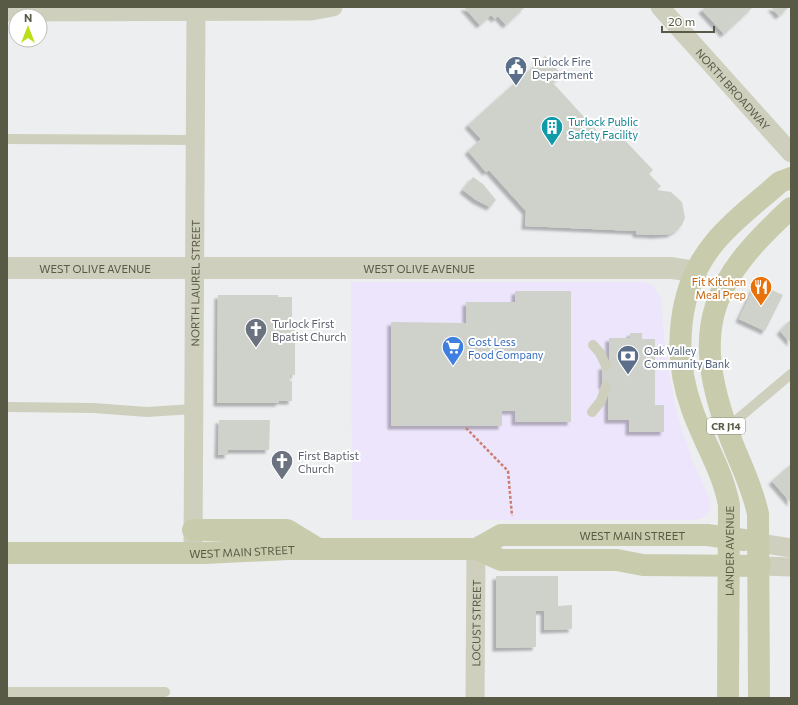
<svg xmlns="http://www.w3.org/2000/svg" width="798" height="705" viewBox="0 0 798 705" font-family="Commissioner,sans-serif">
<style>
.commercial{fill:#ede5fc}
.building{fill:#cfd2ca;filter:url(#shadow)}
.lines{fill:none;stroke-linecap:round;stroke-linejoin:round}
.path{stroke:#cc7e72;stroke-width:2.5;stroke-dasharray:3 2;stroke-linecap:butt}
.service{stroke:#ced0bd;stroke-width:10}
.minor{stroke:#ced0bd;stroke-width:19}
.tertiary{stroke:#ced0bd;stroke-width:22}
.primary{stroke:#c9ccac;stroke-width:22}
.labels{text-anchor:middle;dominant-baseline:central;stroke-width:4;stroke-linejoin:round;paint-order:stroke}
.shield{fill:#fff;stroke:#8a8c7d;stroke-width:1}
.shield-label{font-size:10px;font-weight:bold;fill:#585a45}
.service-label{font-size:11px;fill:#4e5e75;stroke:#fff;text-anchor:start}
.street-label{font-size:11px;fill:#585a45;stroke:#fff}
.culture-label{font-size:11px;fill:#0d838f;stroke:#fff;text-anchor:start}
.food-label{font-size:11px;fill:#c56008;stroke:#fff;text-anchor:end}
.worship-label{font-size:11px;fill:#5b616d;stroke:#fff;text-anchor:start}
.shop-label{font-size:11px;fill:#366cbe;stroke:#fff;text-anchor:start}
</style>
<defs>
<filter id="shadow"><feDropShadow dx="-3.5" dy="3.5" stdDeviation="1" flood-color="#0004"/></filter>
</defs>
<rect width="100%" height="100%" fill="#edeef0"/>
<!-- commercial -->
<polygon class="commercial" points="351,282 643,282 652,285 661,297 665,351 677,414 693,462 710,499 711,505 709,513 703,518 695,520 352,520"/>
<!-- building -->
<g class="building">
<polygon points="464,7 525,7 506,25 498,16 495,19 491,15 480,25"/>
<polygon points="705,7 753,7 724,34 702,10"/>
<polygon points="771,7 789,7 779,16"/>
<polygon points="545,56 562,75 553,83 607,142 617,132 653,170 649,174 661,186 657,190 671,192 682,202 685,218 682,225 677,230 670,234 655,235 636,234 636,231 525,226 526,211 489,170 486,172 468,151 481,139 468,125"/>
<polygon points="473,177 483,184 496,200 490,207 476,200 463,190"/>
<polygon points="756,283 783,295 765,331 739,319"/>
<polygon points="515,291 571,291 571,422 515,422 515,411 502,411 502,426 391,426 391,322 466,323 466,302 515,302"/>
<polygon points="218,295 278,295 278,297 292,297 292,317 290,317 290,323 295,323 295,375 290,375 290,381 292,381 292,401 279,401 279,403 217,403"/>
<polygon points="791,319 791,343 780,331"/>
<polygon points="630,333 642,333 642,339 655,339 655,405 664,405 664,432 629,432 629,420 608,420 608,386 602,386 602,366 609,366 609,338 630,338"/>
<polygon points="219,420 270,420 269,450 228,450 228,455 218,455"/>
<polygon points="791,464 791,503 772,481"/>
<polygon points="496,576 558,576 558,606 572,605 572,629 544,630 544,611 536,611 536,647 496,648"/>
</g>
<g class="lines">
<!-- path -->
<polyline class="path" points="466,428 508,471 512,516"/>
<!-- service -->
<g class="service">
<polyline points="7,139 195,140"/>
<polyline points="593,345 600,353 606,366"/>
<polyline points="7,407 94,408 147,412 193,409"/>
<polyline points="592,412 601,401 606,386"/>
<polyline points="727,428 791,374"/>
<polyline points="7,692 165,692"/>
</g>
<!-- minor -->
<g class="minor">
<path id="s1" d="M660,7l131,146"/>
<polyline points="7,12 311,11 333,7"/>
<polyline points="759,543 791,548"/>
<path id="s2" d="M193,553l3,-541"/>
<polyline points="760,566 791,567"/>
<path id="s3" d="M475,698l1,-149"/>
</g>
<!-- tertiary -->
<path class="tertiary" id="s4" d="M7,268h665l24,4"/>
<!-- primary -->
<g class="primary">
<polyline points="193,530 287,530 318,549"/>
<path id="s5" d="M476,549l25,-14h206l37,5"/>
<path id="s6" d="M7,553h197l85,-4h187l25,11h116l26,5 117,1"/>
<path id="s7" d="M728,698l1,-193c-6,-34 -26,-64 -37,-96 -20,-55 -15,-122 23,-167 19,-23 44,-41 65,-60l11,-4"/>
<path d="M759,698l-1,-184c-6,-30 -21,-56 -31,-85 -37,-104 -14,-150 64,-221"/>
</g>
</g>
<!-- icons -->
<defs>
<g id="civic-pin" transform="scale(1.15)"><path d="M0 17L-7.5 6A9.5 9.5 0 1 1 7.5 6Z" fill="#5c6f8a" stroke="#fff"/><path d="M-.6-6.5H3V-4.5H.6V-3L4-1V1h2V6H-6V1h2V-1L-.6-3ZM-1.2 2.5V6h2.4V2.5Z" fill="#fff"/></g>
<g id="building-pin" transform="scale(1.15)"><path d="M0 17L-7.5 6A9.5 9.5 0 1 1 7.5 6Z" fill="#0f9aa8" stroke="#fff"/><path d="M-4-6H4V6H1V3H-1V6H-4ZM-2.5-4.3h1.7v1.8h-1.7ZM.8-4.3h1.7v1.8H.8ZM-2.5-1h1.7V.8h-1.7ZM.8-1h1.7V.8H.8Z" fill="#fff"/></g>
<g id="restaurant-pin" transform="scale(1.15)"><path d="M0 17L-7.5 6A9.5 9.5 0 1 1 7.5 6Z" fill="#e8710a" stroke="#fff"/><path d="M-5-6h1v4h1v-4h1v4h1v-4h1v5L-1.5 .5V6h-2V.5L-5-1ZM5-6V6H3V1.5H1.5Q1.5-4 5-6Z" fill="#fff"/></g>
<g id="church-pin" transform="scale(1.15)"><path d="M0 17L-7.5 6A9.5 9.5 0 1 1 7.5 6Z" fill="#6b7280" stroke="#fff"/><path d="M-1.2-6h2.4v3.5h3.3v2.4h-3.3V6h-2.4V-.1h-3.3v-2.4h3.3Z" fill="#fff"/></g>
<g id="supermarket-pin" transform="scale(1.15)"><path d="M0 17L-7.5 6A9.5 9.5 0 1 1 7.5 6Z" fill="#3f7fe0" stroke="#fff"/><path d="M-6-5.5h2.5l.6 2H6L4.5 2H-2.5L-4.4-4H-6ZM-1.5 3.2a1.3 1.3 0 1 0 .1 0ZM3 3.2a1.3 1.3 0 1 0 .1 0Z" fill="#fff"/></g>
<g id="bank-pin" transform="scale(1.15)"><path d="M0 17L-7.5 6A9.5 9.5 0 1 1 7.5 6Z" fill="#5c6f8a" stroke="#fff"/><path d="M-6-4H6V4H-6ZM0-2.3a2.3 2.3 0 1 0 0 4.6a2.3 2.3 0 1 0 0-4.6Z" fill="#fff"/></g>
</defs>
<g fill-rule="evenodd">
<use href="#civic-pin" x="516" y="67"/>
<use href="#building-pin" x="552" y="127"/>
<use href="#restaurant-pin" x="761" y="287"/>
<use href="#church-pin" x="256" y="329"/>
<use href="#supermarket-pin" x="453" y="347"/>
<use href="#bank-pin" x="628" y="356"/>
<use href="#church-pin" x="282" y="461"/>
</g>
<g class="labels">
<!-- shield labels -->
<rect class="shield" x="707" y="418" width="38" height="16" rx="3"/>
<g class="shield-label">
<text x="726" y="426">CR J14</text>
</g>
<!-- service labels -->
<g class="service-label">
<text x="532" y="61">Turlock Fire<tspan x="532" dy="13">Department</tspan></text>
<text x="644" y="350">Oak Valley<tspan x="644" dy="13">Community Bank</tspan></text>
</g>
<!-- street labels -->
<g class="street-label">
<text stroke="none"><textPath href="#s1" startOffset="110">NORTH BROADWAY</textPath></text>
<text stroke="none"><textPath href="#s4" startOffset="88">WEST OLIVE AVENUE</textPath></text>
<text stroke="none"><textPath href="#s4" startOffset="412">WEST OLIVE AVENUE</textPath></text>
<text stroke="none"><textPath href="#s2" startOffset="270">NORTH LAUREL STREET</textPath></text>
<text stroke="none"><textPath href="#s5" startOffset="160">WEST MAIN STREET</textPath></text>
<text stroke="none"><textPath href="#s6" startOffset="235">WEST MAIN STREET</textPath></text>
<text stroke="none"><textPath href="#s7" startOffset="147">LANDER AVENUE</textPath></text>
<text stroke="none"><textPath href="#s3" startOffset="75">LOCUST STREET</textPath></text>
</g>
<!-- culture labels -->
<g class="culture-label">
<text x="568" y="121">Turlock Public<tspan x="568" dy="13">Safety Facility</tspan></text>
</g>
<!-- food labels -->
<g class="food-label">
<text x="746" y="281">Fit Kitchen<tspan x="746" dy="13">Meal Prep</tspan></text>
</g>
<!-- worship labels -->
<g class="worship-label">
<text x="272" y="323">Turlock First<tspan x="272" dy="13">Bpatist Church</tspan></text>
<text x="298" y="455">First Baptist<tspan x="298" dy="13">Church</tspan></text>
</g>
<!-- shop labels -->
<g class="shop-label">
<text x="468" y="341">Cost Less<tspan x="468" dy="13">Food Company</tspan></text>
</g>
</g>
<!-- border -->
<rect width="798" height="705" fill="none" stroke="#585a45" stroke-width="16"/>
<!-- north arrow -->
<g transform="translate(28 28)"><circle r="19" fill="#ffffff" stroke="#bcbdb5"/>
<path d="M0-3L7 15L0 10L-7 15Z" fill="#bade18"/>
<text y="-6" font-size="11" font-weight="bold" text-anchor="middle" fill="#585a45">N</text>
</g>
<!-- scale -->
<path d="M662 26v6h52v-6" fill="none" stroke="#585a45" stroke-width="2"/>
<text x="668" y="26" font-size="12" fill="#585a45" stroke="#ffffff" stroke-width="3" paint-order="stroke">20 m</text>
</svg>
